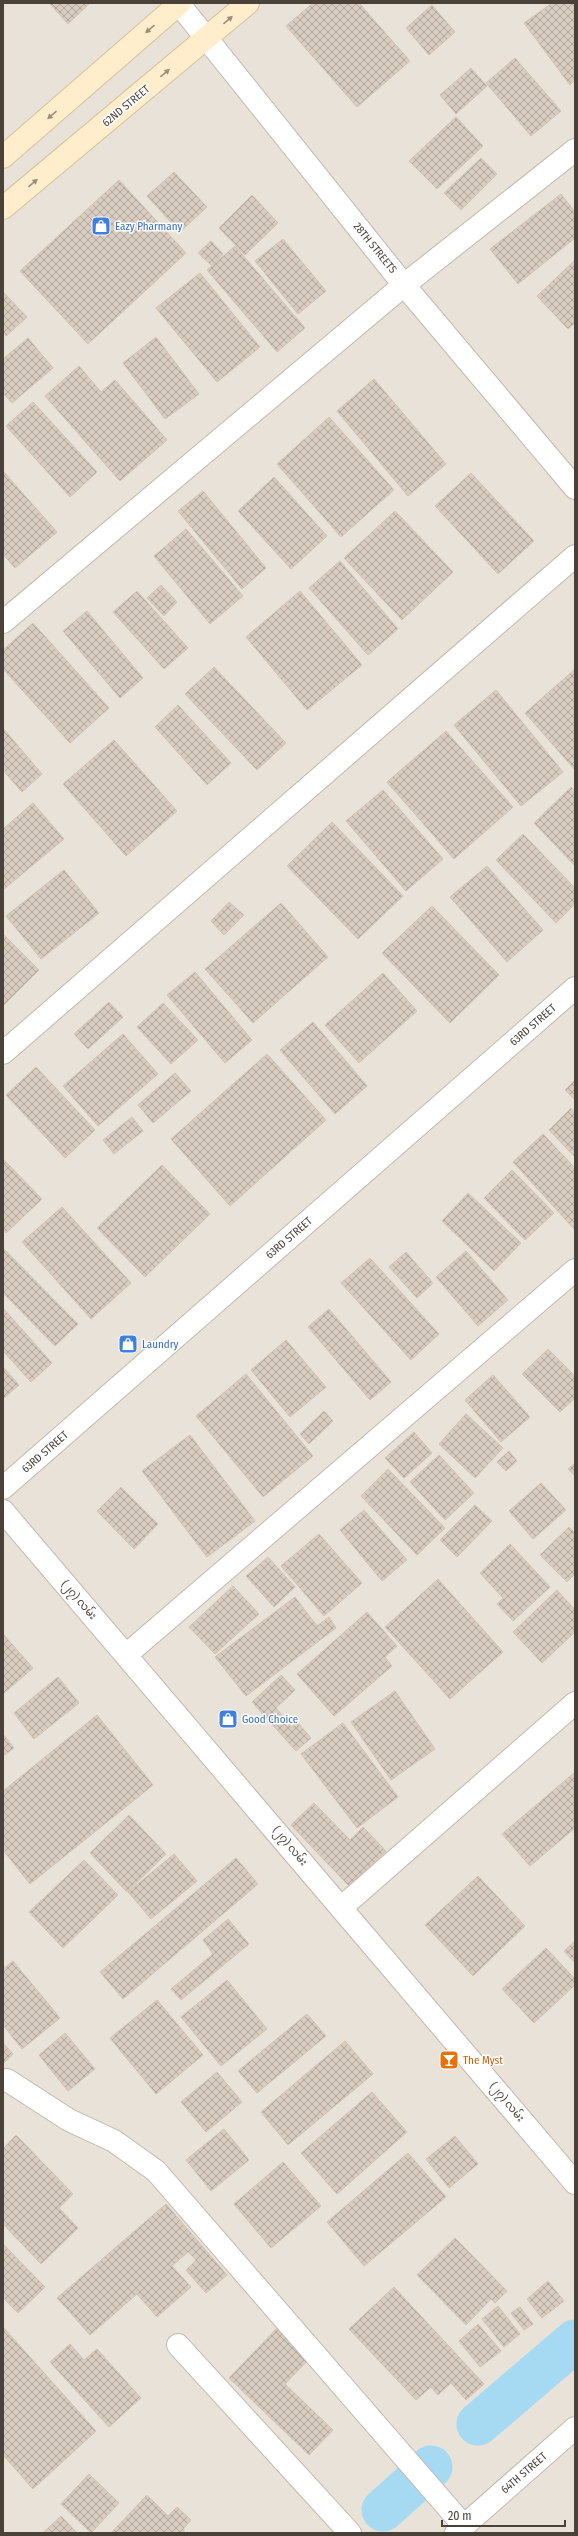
<svg xmlns="http://www.w3.org/2000/svg" width="578" height="2536" viewBox="0 0 578 2536" font-family="'Fira Sans Condensed','Noto Sans Myanmar',sans-serif">
<style>
.residential{fill:#e9e2d8}
.lines{fill:none;stroke-linecap:round;stroke-linejoin:round}
.canal{stroke:#a6daf2;stroke-width:43}
.building{fill:url(#building-cross-hatch);stroke:#d2c3b2}
.service-casing{stroke:#c1b8ac;stroke-width:24}
.minor-casing{stroke:#c1b8ac;stroke-width:24}
.secondary-casing{stroke:#d6c09a;stroke-width:24}
.service{stroke:#fff;stroke-width:22}
.minor{stroke:#fff;stroke-width:22}
.secondary{stroke:#ffedcb;stroke-width:22}
.oneway{fill:#9b8e7a}
.labels{text-anchor:middle;dominant-baseline:central;stroke-width:3;stroke-linejoin:round;paint-order:stroke}
.street-label{font-size:11px;fill:#4a4138;stroke:#fff}
.shop-label{font-size:11px;fill:#366cbe;stroke:#fff;text-anchor:start}
.food-label{font-size:11px;fill:#c56008;stroke:#fff;text-anchor:start}
</style>
<defs>
<pattern id="building-cross-hatch" width="8" height="8" patternUnits="userSpaceOnUse"><rect width="8" height="8" fill="#d7ccbf"/><path d="M0 0l8 8M0 8l8-8" fill="none" stroke="#b0a79c"/></pattern>
</defs>
<rect width="100%" height="100%" fill="#f5f1ea"/>
<!-- residential -->
<rect class="residential" x="3" y="3" width="572" height="2530"/>
<g class="lines">
<!-- canal -->
<g class="canal">
<polyline points="478,2424 575,2341"/>
<polyline points="383,2510 431,2467"/>
</g>
</g>
<!-- building -->
<g class="building">
<polygon points="49,3 90,3 68,24"/>
<polygon points="313,3 359,3 410,61 357,107 286,26"/>
<polygon points="552,3 575,3 575,80 570,85 524,23"/>
<polygon points="432,5 455,32 429,55 406,28"/>
<polygon points="515,58 561,111 531,136 486,83"/>
<polygon points="471,68 487,86 456,114 440,95"/>
<polygon points="456,117 483,146 437,189 409,161"/>
<polygon points="481,158 497,174 461,210 444,193"/>
<polygon points="174,172 207,207 180,232 147,196"/>
<polygon points="119,180 186,253 88,344 20,271"/>
<polygon points="561,194 575,212 575,238 518,284 490,249"/>
<polygon points="252,195 278,223 245,255 219,228"/>
<polygon points="283,239 326,291 298,314 255,261"/>
<polygon points="211,241 223,254 212,266 198,253"/>
<polygon points="235,246 305,328 277,352 207,270"/>
<polygon points="575,260 575,323 568,329 537,296"/>
<polygon points="200,273 260,347 217,382 156,308"/>
<polygon points="3,292 27,317 6,336 3,333"/>
<polygon points="156,337 199,394 165,419 123,363"/>
<polygon points="28,338 53,368 12,403 3,393 3,359"/>
<polygon points="79,366 101,392 115,380 167,440 120,481 45,396"/>
<polygon points="374,379 446,464 408,496 337,411"/>
<polygon points="33,402 97,472 70,497 6,426"/>
<polygon points="329,417 394,490 341,537 277,464"/>
<polygon points="3,471 57,532 15,568 3,554"/>
<polygon points="471,473 534,541 498,574 435,506"/>
<polygon points="274,477 327,536 291,569 238,511"/>
<polygon points="203,491 266,568 242,589 178,511"/>
<polygon points="395,511 453,572 402,620 344,558"/>
<polygon points="186,529 243,596 210,624 154,556"/>
<polygon points="340,561 398,629 368,655 309,588"/>
<polygon points="161,585 177,602 164,616 147,598"/>
<polygon points="137,591 188,648 164,669 113,612"/>
<polygon points="300,591 362,665 307,710 246,637"/>
<polygon points="87,611 143,678 120,698 63,631"/>
<polygon points="33,623 109,708 70,743 3,669 3,650"/>
<polygon points="214,667 286,743 257,770 185,694"/>
<polygon points="575,669 575,770 525,713"/>
<polygon points="496,690 563,772 521,806 454,725"/>
<polygon points="178,705 231,763 207,785 155,727"/>
<polygon points="3,728 42,774 22,792 3,770"/>
<polygon points="446,731 513,807 454,859 387,782"/>
<polygon points="114,740 177,811 126,856 63,784"/>
<polygon points="571,787 575,791 575,866 534,823"/>
<polygon points="383,790 443,859 406,891 346,821"/>
<polygon points="33,803 64,839 3,890 3,829"/>
<polygon points="332,822 403,896 358,939 287,866"/>
<polygon points="523,834 575,888 575,904 556,923 496,860"/>
<polygon points="487,866 543,930 507,962 450,897"/>
<polygon points="64,870 99,913 41,959 6,916"/>
<polygon points="229,902 244,915 224,935 211,921"/>
<polygon points="281,903 328,957 253,1023 205,969"/>
<polygon points="432,906 499,975 450,1023 382,953"/>
<polygon points="3,934 39,970 3,1006"/>
<polygon points="195,972 252,1040 225,1063 167,995"/>
<polygon points="383,973 417,1011 359,1063 325,1025"/>
<polygon points="109,1002 123,1017 88,1049 74,1034"/>
<polygon points="163,1003 198,1040 171,1064 137,1027"/>
<polygon points="313,1022 367,1086 335,1114 280,1050"/>
<polygon points="123,1034 158,1074 98,1126 63,1086"/>
<polygon points="267,1054 326,1120 230,1206 171,1139"/>
<polygon points="36,1067 95,1130 65,1158 6,1095"/>
<polygon points="175,1073 191,1091 153,1123 138,1105"/>
<polygon points="575,1080 575,1100 565,1090"/>
<polygon points="571,1108 575,1113 575,1157 549,1130"/>
<polygon points="132,1117 143,1131 114,1154 103,1140"/>
<polygon points="543,1134 575,1168 575,1230 513,1162"/>
<polygon points="3,1159 42,1199 6,1233 3,1229"/>
<polygon points="162,1165 210,1214 145,1277 97,1228"/>
<polygon points="512,1170 554,1213 525,1240 484,1198"/>
<polygon points="468,1193 521,1243 494,1271 442,1221"/>
<polygon points="62,1207 131,1283 91,1319 22,1242"/>
<polygon points="3,1248 78,1324 55,1346 3,1293"/>
<polygon points="466,1251 508,1300 478,1326 436,1277"/>
<polygon points="406,1252 433,1283 417,1298 389,1267"/>
<polygon points="370,1258 439,1334 411,1360 341,1283"/>
<polygon points="3,1308 52,1363 31,1382 3,1351"/>
<polygon points="329,1309 391,1382 370,1400 308,1327"/>
<polygon points="286,1340 326,1387 290,1417 251,1370"/>
<polygon points="548,1349 575,1376 575,1398 560,1412 522,1374"/>
<polygon points="3,1367 19,1385 3,1399"/>
<polygon points="246,1374 313,1456 263,1497 196,1416"/>
<polygon points="493,1375 530,1417 501,1442 465,1400"/>
<polygon points="324,1411 333,1421 309,1444 300,1434"/>
<polygon points="466,1414 503,1448 475,1478 439,1444"/>
<polygon points="414,1432 432,1453 404,1478 385,1458"/>
<polygon points="190,1435 255,1521 207,1557 142,1471"/>
<polygon points="509,1451 517,1461 506,1471 497,1462"/>
<polygon points="439,1455 474,1493 445,1520 410,1482"/>
<polygon points="575,1463 575,1476 568,1469"/>
<polygon points="388,1469 445,1528 417,1555 361,1496"/>
<polygon points="541,1483 566,1510 533,1539 509,1511"/>
<polygon points="121,1487 158,1524 134,1549 97,1511"/>
<polygon points="475,1505 492,1521 457,1557 440,1540"/>
<polygon points="364,1510 407,1560 382,1581 340,1530"/>
<polygon points="569,1527 575,1533 575,1574 567,1582 540,1555"/>
<polygon points="319,1534 362,1583 324,1616 281,1566"/>
<polygon points="510,1544 550,1587 513,1621 497,1604 503,1598 480,1573"/>
<polygon points="268,1557 295,1587 274,1607 246,1576"/>
<polygon points="438,1579 503,1652 450,1699 385,1627"/>
<polygon points="233,1586 259,1614 215,1654 189,1627"/>
<polygon points="557,1590 575,1610 575,1632 542,1663 513,1632"/>
<polygon points="295,1597 317,1626 329,1617 336,1628 246,1696 215,1657"/>
<polygon points="367,1612 397,1646 385,1657 392,1666 334,1716 297,1674"/>
<polygon points="3,1634 33,1668 3,1694"/>
<polygon points="281,1675 295,1690 276,1708 292,1727 297,1722 311,1738 296,1751 252,1702"/>
<polygon points="58,1677 79,1703 34,1739 14,1713"/>
<polygon points="395,1691 435,1749 391,1780 351,1722"/>
<polygon points="97,1715 153,1785 30,1884 3,1850 3,1791"/>
<polygon points="343,1723 398,1797 357,1828 301,1754"/>
<polygon points="3,1734 14,1748 3,1756"/>
<polygon points="575,1772 575,1828 530,1866 502,1834"/>
<polygon points="314,1803 350,1840 363,1827 386,1851 349,1886 291,1825"/>
<polygon points="129,1815 166,1854 127,1892 90,1853"/>
<polygon points="174,1854 197,1881 151,1919 128,1892"/>
<polygon points="236,1858 258,1884 123,1999 100,1972"/>
<polygon points="84,1860 118,1895 63,1948 29,1912"/>
<polygon points="478,1876 525,1926 473,1976 425,1925"/>
<polygon points="228,1919 249,1944 181,2000 171,1989 213,1954 203,1940"/>
<polygon points="575,1941 575,1963 564,1951"/>
<polygon points="546,1948 575,1979 575,1985 534,2023 502,1989"/>
<polygon points="13,1961 60,2018 22,2049 3,2025 3,1969"/>
<polygon points="227,1980 267,2029 221,2066 181,2017"/>
<polygon points="157,2000 203,2055 156,2094 110,2038"/>
<polygon points="307,2014 326,2036 257,2093 238,2071"/>
<polygon points="65,2033 95,2069 68,2091 39,2055"/>
<polygon points="345,2041 373,2074 288,2145 261,2112"/>
<polygon points="3,2043 13,2054 3,2064"/>
<polygon points="217,2072 242,2102 206,2132 181,2102"/>
<polygon points="372,2092 407,2132 337,2194 301,2153"/>
<polygon points="224,2129 249,2160 211,2191 186,2160"/>
<polygon points="16,2135 73,2194 59,2208 78,2228 41,2264 3,2224 3,2149"/>
<polygon points="455,2136 478,2164 449,2188 426,2159"/>
<polygon points="408,2153 446,2197 364,2266 327,2222"/>
<polygon points="283,2162 321,2206 271,2248 234,2204"/>
<polygon points="166,2204 227,2275 206,2293 186,2270 196,2260 188,2252 172,2266 191,2287 157,2317 137,2294 90,2335 57,2298"/>
<polygon points="455,2238 507,2291 495,2303 491,2299 466,2325 417,2275"/>
<polygon points="3,2244 45,2287 18,2313 3,2298"/>
<polygon points="548,2281 564,2301 542,2318 527,2299"/>
<polygon points="394,2287 484,2384 466,2400 451,2383 438,2395 431,2387 416,2400 349,2329"/>
<polygon points="498,2306 520,2334 504,2347 482,2319"/>
<polygon points="520,2307 533,2324 524,2330 511,2313"/>
<polygon points="478,2324 501,2351 480,2367 459,2341"/>
<polygon points="3,2327 96,2431 33,2489 3,2455"/>
<polygon points="278,2327 310,2358 285,2384 333,2430 309,2455 229,2378"/>
<polygon points="70,2344 84,2360 97,2349 141,2398 109,2427 50,2362"/>
<polygon points="89,2474 119,2503 91,2533 61,2504"/>
<polygon points="147,2495 168,2516 177,2507 191,2520 184,2528 184,2533 111,2533"/>
<polygon points="61,2516 77,2533 43,2533"/>
</g>
<g class="lines">
<!-- service casing -->
<g class="service-casing">
<polyline id="service" points="7,2080 69,2120 114,2141 156,2171 464,2526"/>
</g>
<!-- minor casing -->
<g class="minor-casing">
<g id="minor">
<polyline points="179,4 404,285 575,488"/>
<polyline points="3,622 404,285 575,150"/>
<polyline points="3,1053 575,556"/>
<polyline points="3,1488 575,988"/>
<polyline points="3,1511 575,2183"/>
<polyline points="126,1655 575,1270"/>
<polyline points="342,1907 575,1703"/>
<polyline points="178,2345 350,2533"/>
<polyline points="456,2533 575,2428"/>
</g>
</g>
<!-- secondary casing -->
<g class="secondary-casing">
<g id="secondary">
<polyline points="3,157 180,3"/>
<polyline points="3,208 248,3"/>
</g>
</g>
<!-- service -->
<use href="#service" class="service"/>
<!-- minor -->
<use href="#minor" class="minor"/>
<!-- secondary -->
<use href="#secondary" class="secondary"/>
</g>
<!-- one-way arrows -->
<defs><path id="oneway-solid" d="M-6-.8H1V-3.2L6.5 0L1 3.2V.8H-6Z"/></defs>
<g class="oneway">
<use href="#oneway-solid" transform="translate(228 20) rotate(-40)"/>
<use href="#oneway-solid" transform="translate(150 29) rotate(139)"/>
<use href="#oneway-solid" transform="translate(165 73) rotate(-40)"/>
<use href="#oneway-solid" transform="translate(52 115) rotate(139)"/>
<use href="#oneway-solid" transform="translate(33 183) rotate(-40)"/>
</g>
<!-- icons -->
<defs>
<g id="shop-square" transform="scale(1)"><rect x="-9" y="-9" width="18" height="18" rx="4" fill="#3f7fe0" stroke="#fff"/><path d="M-5-2.5h2.3a2.7 3.5 0 0 1 5.4 0H5L5.5 6h-11ZM-1.5-2.5h3a1.5 2.3 0 0 0-3 0Z" fill="#fff"/></g>
<g id="bar-square" transform="scale(1)"><rect x="-9" y="-9" width="18" height="18" rx="4" fill="#e8710a" stroke="#fff"/><path d="M-6-5H6L.8 .8V4.5H3.5V6h-7V4.5H-.8V.8Z" fill="#fff"/></g>
</defs>
<g fill-rule="evenodd">
<use href="#shop-square" x="101" y="226"/>
<use href="#shop-square" x="128" y="1344"/>
<use href="#shop-square" x="228" y="1719"/>
<use href="#bar-square" x="449" y="2060"/>
</g>
<g class="labels">
<!-- street labels -->
<g class="street-label">
<text transform="translate(126 106) rotate(-40)">62ND STREET</text>
<text transform="translate(375 248) rotate(51)">28TH STREETS</text>
<text transform="translate(533 1025) rotate(-41)">63RD STREET</text>
<text transform="translate(289 1238) rotate(-41)">63RD STREET</text>
<text transform="translate(45 1452) rotate(-41)">63RD STREET</text>
<text transform="translate(79 1600) rotate(49)">(၂၇) လမ်း</text>
<text transform="translate(290 1846) rotate(50)">(၂၇) လမ်း</text>
<text transform="translate(507 2102) rotate(50)">(၂၇) လမ်း</text>
<text transform="translate(524 2473) rotate(-41)">64TH STREET</text>
</g>
<!-- shop labels -->
<g class="shop-label">
<text x="115" y="226">Eazy Pharmany</text>
<text x="142" y="1344">Laundry</text>
<text x="242" y="1719">Good Choice</text>
</g>
<!-- food labels -->
<g class="food-label">
<text x="463" y="2060">The Myst</text>
</g>
</g>
<!-- border -->
<rect width="578" height="2536" fill="none" stroke="#4a4138" stroke-width="8"/>
<!-- scale -->
<path d="M442 2520v6h123v-6" fill="none" stroke="#4a4138" stroke-width="2"/>
<text x="448" y="2520" font-size="12" fill="#4a4138" stroke="#ffffff" stroke-width="3" paint-order="stroke">20 m</text>
</svg>
